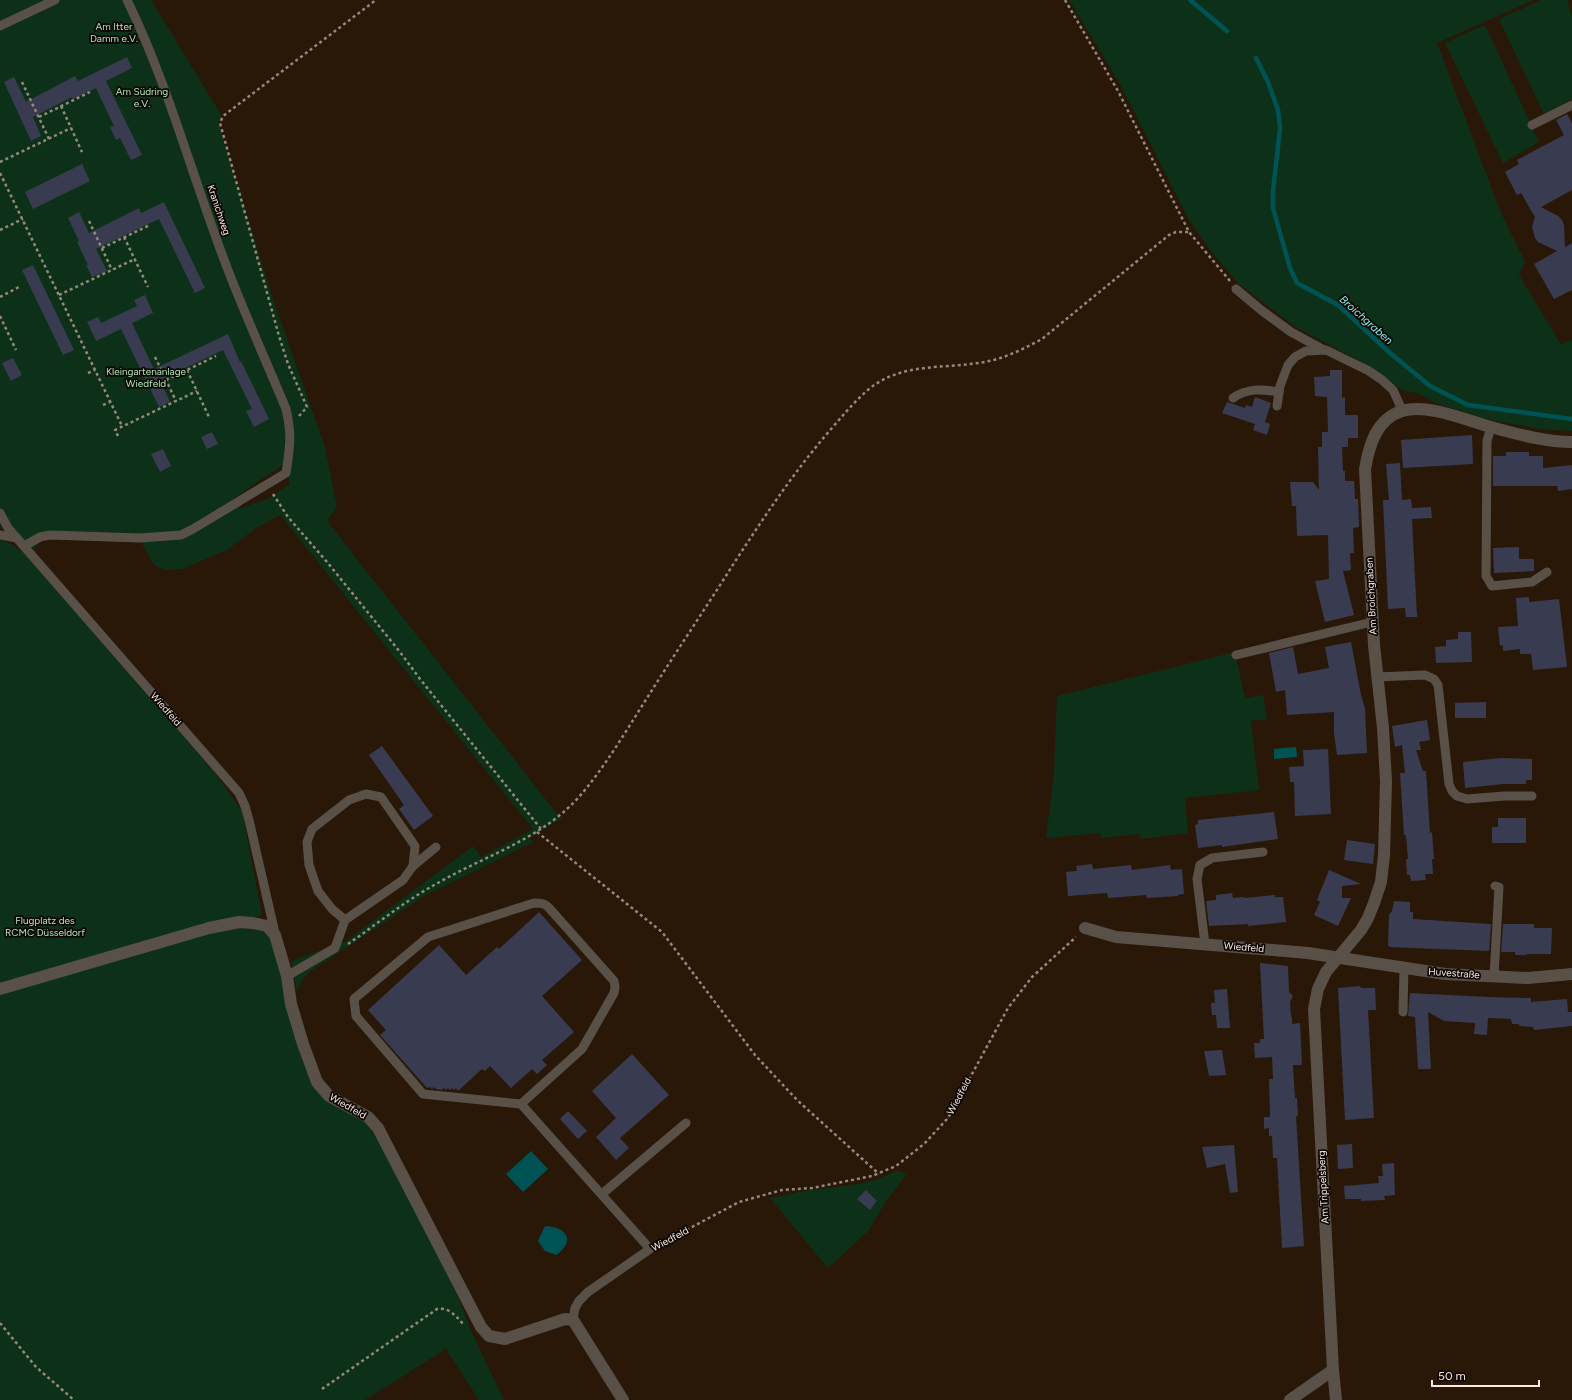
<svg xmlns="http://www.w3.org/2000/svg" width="1572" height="1400" viewBox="0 0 1572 1400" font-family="Figtree,sans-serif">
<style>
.green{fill:#0d3118;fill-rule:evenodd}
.water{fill:#005354}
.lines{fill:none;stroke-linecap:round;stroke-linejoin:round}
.stream{stroke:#005354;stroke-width:4.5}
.building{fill:#393b51}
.path{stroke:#96887b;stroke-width:2.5;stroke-dasharray:3 3;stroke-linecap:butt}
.lane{stroke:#595048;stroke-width:9}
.street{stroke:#595048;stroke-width:12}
.labels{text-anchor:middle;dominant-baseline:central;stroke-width:3.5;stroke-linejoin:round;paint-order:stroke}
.park-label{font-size:10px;fill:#aaebb6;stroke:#0c0502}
.street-label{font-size:10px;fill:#f8ece2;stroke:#0c0502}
.water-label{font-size:11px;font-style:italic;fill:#87f0f1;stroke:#0c0502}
</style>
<rect width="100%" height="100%" fill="#291808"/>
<!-- green -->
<g class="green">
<path d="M0,0h151l72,118 -5,4 56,180 51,145 12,60 -10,14 234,298 -32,19 4,4 -109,54 -116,77 -5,6 -6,12 -6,-30 55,-20 127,-95 8,11 52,-28 -253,-314 -24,13 -29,22 -45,19 -17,1 -11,-5 -13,-23 -99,-3 -12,14 -22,-25h-8zM283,465l7,19 -20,14 -29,10 -7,-10z"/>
<polygon points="1069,0 1533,0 1437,43 1500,211 1525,262 1519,275 1561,345 1572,340 1572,431 1541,429 1491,420 1435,403 1420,394 1402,390 1358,360 1296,327 1239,284 1211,251 1188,218 1121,86"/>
<polygon points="1542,0 1567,0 1572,16 1572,99 1544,114 1499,19"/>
<polygon points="1485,25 1539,142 1503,163 1445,43"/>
<polygon points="0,540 10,543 25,554 215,773 242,811 262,915 0,986"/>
<polygon points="1235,652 1245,698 1263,695 1267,719 1251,721 1259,790 1185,798 1188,833 1140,839 1139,834 1101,838 1100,833 1046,838 1054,774 1057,696"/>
<polygon points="245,926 261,928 273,940 308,1072 366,1123 389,1154 457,1294 472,1333 504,1400 479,1400 446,1349 365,1400 0,1400 0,992 211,930"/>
<path d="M895,1171h6l5,4 -20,26 -18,30 -40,37 -58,-70c13,-2 27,-6 40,-8 29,-4 59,-4 85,-19z"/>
</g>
<!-- water -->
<g class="water">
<polygon points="1296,747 1297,757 1274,759 1274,749"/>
<polygon points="531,1151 548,1169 523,1192 506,1174"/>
<path d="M545,1226c22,1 31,15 11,29l-11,-4 -7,-10z"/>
</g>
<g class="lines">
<!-- stream -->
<g class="stream">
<polyline points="1190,0 1227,31"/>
<polyline points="1256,58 1268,82 1278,110 1280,128 1273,191 1273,208 1290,268 1297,283 1338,305 1390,353 1430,386 1468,405 1572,419"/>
</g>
</g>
<!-- building -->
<g class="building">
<polygon points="127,57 132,68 106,81 142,155 131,160 120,138 116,140 110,127 114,126 96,88 73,99 72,97 33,117 41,136 31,141 4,82 14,77 26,102 75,76 78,81"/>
<polygon points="1567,114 1572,123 1572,190 1541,207 1558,216 1562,220 1564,225 1565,247 1572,243 1572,290 1554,299 1534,264 1557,251 1538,242 1535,238 1532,227 1535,217 1521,193 1517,195 1505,172 1519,164 1517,160 1564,135 1556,120"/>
<polygon points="82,164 90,181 33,209 25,192"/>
<polygon points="164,202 205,288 195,293 159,219 96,249 107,271 92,277 86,265 88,265 77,242 79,241 68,218 79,212 89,233 139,208 141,213"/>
<polygon points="33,265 74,350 63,355 22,270"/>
<polygon points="145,295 153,313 132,323 154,369 228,334 240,362 241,361 269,419 254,427 246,411 252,409 223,350 160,380 170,402 159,407 121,329 96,341 87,322 98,317 101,323 137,306 134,300"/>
<polygon points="13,358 22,375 11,381 2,363"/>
<polygon points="1330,370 1342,370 1342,398 1345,397 1345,415 1358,415 1358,438 1348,438 1348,447 1342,447 1343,471 1345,471 1345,481 1354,481 1355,499 1358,499 1359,527 1353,528 1354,553 1350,553 1351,570 1343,571 1354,615 1325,622 1315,581 1329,579 1328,535 1297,536 1296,506 1292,506 1290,482 1313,482 1319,490 1318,447 1322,447 1322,432 1328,432 1327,397 1315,396 1314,377 1330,376"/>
<polygon points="1255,397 1271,403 1265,422 1270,424 1267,435 1253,430 1255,424 1222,413 1227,402 1245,408 1246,405 1252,407"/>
<polygon points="212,432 218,444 207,449 201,437"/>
<polygon points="1472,435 1473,464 1403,468 1401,440"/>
<polygon points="163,449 171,466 160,472 151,454"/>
<polygon points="1506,452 1529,452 1529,456 1543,456 1543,468 1572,465 1572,489 1558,491 1557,486 1493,486 1493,456 1506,456"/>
<polygon points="1400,463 1402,500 1411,499 1412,508 1431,507 1432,518 1412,519 1417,617 1406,617 1405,608 1388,609 1383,500 1389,500 1386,464"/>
<polygon points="1519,547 1519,559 1534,559 1534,571 1494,573 1493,548"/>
<polygon points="1529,597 1529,602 1559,599 1567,667 1533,670 1531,654 1520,654 1520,649 1503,651 1503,645 1500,646 1498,627 1518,626 1516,598"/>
<polygon points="1458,632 1471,632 1472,662 1436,663 1435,647 1446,646 1446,640 1458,639"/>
<polygon points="1351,642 1361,695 1365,708 1367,753 1337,755 1334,733 1334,712 1287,715 1285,690 1276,692 1269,653 1293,647 1298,674 1329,668 1325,647"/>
<polygon points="1486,702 1486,718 1455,718 1455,703"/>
<polygon points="1427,720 1430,740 1419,742 1421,750 1416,750 1423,771 1426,771 1430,833 1432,832 1434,859 1432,859 1433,874 1425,874 1426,880 1411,881 1410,875 1407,875 1406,859 1408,859 1406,835 1404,835 1400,773 1405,773 1402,745 1395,747 1392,726"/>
<polygon points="382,746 433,816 414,830 399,809 404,805 369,755"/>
<polygon points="1328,749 1331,814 1295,816 1294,782 1290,782 1289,767 1304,766 1303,750"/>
<polygon points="1502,758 1532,759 1532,780 1526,780 1526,784 1503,784 1465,788 1463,762"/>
<polygon points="1274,812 1278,839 1222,847 1222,845 1198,848 1195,825 1198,824 1198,820"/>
<polygon points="1498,818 1526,818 1526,843 1492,843 1492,827 1498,827"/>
<polygon points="1347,840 1375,844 1373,864 1344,860"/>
<polygon points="1092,864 1093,869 1131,865 1132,870 1170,865 1171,870 1182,869 1184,894 1178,895 1178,896 1147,898 1146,895 1108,898 1107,893 1068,896 1066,872 1077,871 1076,866"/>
<polygon points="1329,870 1361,884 1342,886 1342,898 1351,898 1338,926 1314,915 1320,902 1317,900"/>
<polygon points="1232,893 1233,898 1244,897 1245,898 1275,895 1275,897 1283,897 1286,922 1248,926 1248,924 1209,926 1206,901 1216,900 1216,895"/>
<polygon points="1394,901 1410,902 1410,912 1413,912 1413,919 1491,924 1489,951 1389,947 1390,946 1388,946 1389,915 1392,911"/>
<polygon points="539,912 582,960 542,996 574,1032 542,1060 547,1065 537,1074 532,1069 511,1088 490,1066 485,1071 482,1069 458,1091 456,1088 454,1090 452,1088 450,1090 448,1088 446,1090 444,1088 441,1090 436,1089 434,1087 432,1089 430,1087 427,1088 380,1035 386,1030 368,1010 439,945 466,975 497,947 499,949"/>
<polygon points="1503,924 1534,924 1534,928 1552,928 1551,954 1527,954 1527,955 1515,955 1515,952 1501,952"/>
<polygon points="1260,963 1288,966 1289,992 1293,996 1290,1002 1291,1017 1292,1017 1292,1024 1300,1023 1302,1065 1293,1065 1295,1098 1297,1098 1298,1116 1296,1116 1304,1246 1282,1248 1277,1158 1273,1158 1272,1136 1269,1136 1269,1128 1264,1129 1264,1117 1270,1117 1269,1079 1273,1079 1272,1057 1255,1058 1254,1043 1260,1043 1260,1039 1264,1039"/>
<polygon points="1360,986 1361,988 1375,988 1376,1010 1368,1010 1374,1118 1345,1120 1338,988"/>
<polygon points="1227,989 1230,1028 1217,1028 1216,1015 1212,1015 1211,1003 1215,1003 1214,990"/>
<polygon points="1410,993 1489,997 1531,998 1531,1002 1567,999 1568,1012 1572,1012 1572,1026 1534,1030 1533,1027 1520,1026 1518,1024 1512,1024 1511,1019 1488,1018 1487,1035 1474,1034 1475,1023 1444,1021 1428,1012 1431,1069 1418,1069 1415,1017 1408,1016"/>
<polygon points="1222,1050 1226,1075 1209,1076 1204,1051"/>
<polygon points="632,1054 669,1095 620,1138 629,1148 616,1160 596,1137 616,1118 592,1091"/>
<polygon points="568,1111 587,1131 578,1139 560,1119"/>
<polygon points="1352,1144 1353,1168 1338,1169 1337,1145"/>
<polygon points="1234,1145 1238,1192 1230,1193 1225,1164 1207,1168 1202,1147"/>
<polygon points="1394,1163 1395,1195 1384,1196 1385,1200 1361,1201 1361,1199 1345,1199 1344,1186 1379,1183 1378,1176 1383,1176 1382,1164"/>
<polygon points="866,1190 877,1201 870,1210 857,1199"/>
</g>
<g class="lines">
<!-- path -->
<g class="path">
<polyline points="1065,0 1118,91 1189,232 1230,281"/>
<polyline points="22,82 49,139"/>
<polyline points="61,106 82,152"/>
<polyline points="39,117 90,92"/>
<polyline points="0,162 71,128"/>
<polyline points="0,173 122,426"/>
<polyline points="89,221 112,270"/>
<polyline points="0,230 23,219"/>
<polyline points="124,237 148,287"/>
<polyline points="102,248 150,225"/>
<polyline points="59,295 135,259"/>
<polyline points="0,297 19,287"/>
<polyline points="0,316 16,350"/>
<polyline points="155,357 176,401"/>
<polyline points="187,370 209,417"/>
<polyline points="88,373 95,370"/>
<polyline points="166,380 216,356"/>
<polyline points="103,405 110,402"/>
<polyline points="299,416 307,407 288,364 279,336 220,123 223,116 376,0"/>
<polyline points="118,436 115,430 197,391"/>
<polyline points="273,494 288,517 327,562 400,652 420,679 541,829"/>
<polyline points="537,832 662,932 755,1055 797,1100 879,1174"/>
<path d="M348,944c29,-20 57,-43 88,-60 48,-28 104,-44 143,-87 26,-30 47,-66 68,-99 29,-46 60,-92 89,-138 30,-46 60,-91 96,-132 12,-14 23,-27 37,-39 34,-28 79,-19 120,-28 19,-4 36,-13 53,-22l127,-104 7,-3h13"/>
<polyline points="660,1244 739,1202 782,1190 812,1188 872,1176 896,1166 924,1144 948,1118 1008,1008 1032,977 1076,937"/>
<polyline points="0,1323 36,1367 74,1400"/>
<path d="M322,1389l115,-80c12,-2 19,7 27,16"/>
</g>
<!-- lane -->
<g class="lane">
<polyline points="0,26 55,0"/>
<polyline points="1532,125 1572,105"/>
<polyline points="1236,289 1261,310 1291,332 1324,350"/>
<path d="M1233,398c14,-10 29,-9 46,-6"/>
<polyline points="1277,406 1280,386 1288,365 1295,357 1306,351 1326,350 1369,371 1382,380 1393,390 1402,410"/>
<polyline points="1491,427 1487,441 1486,576 1492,586 1532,582 1547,572"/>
<polyline points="0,513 8,528 239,793 245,806 249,820 275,933"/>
<polyline points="0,535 17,538"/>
<path d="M24,546l16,-9 10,-2 90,3 41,-3 12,-6 93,-56c4,-25 6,-39 0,-64 -19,-46 -40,-92 -58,-139 -35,-90 -59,-184 -101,-270"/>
<polyline points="1236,655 1372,622"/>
<polyline points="1376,677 1425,675 1434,679 1438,685 1449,784 1452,791 1457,796 1467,799 1505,796 1532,796"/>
<polyline points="413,866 436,847"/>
<polyline points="1205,944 1197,879 1200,865 1212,858 1263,852"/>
<polyline points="287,976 335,948 345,920 403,880 413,866 415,846 381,797 366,794 349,800 312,829 307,842 309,865 318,891 332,909 345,920"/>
<polyline points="1494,976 1499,887 1495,886"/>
<polyline points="1403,1012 1404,968"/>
<path d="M521,1104l-98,-10 -67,-78 -2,-17 74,-62 106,-34c7,0 11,0 16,6l64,72 1,6 -1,6 -32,56 -61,55 129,145 -62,43 -9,9 -4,7 -2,12"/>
<polyline points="602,1194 686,1123"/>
</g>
<!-- street -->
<g class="street">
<polyline points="1085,928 1116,937 1308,953 1445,974 1528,978 1572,974"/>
<polyline points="0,989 209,928 239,922 253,923 267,926 275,935 287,976 291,1004 303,1044 317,1082 329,1096 368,1117 378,1128 481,1327 489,1336 505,1339 565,1319 573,1320 623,1400"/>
<polyline points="1290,1400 1333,1370"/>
<path d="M1336,1400l-3,-30 -19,-361 4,-20 8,-17 35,-42 7,-12 6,-15 7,-21 3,-27 2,-74 -3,-53 -9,-83 -9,-176c4,-23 11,-50 37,-58 24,-8 64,9 89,16 26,7 54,15 81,15"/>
</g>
</g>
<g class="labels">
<!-- park labels -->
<g class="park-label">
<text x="114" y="26">Am Itter<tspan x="114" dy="12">Damm e.V.</tspan></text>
<text x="142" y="91">Am Südring<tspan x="142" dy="12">e.V.</tspan></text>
<text x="146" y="371">Kleingartenanlage<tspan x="146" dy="12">Wiedfeld</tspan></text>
<text x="45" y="920">Flugplatz des<tspan x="45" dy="12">RCMC Düsseldorf</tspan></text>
</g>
<!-- street labels -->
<g class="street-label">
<text transform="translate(219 210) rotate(71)">Kranichweg</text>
<text transform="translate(1371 596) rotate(-93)">Am Broichgraben</text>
<text transform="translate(166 709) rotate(49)">Wiedfeld</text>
<text transform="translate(1244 947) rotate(5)">Wiedfeld</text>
<text transform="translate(1454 973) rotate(4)">Huvestraße</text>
<text transform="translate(959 1096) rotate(-62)">Wiedfeld</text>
<text transform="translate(348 1106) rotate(30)">Wiedfeld</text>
<text transform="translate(1323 1187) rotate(-93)">Am Trippelsberg</text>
<text transform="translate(670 1239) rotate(-28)">Wiedfeld</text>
</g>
<!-- water labels -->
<g class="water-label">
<text transform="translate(1366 320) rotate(42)">Broichgraben</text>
</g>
</g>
<!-- scale -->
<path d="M1432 1380v6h107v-6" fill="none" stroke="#f8ece2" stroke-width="2"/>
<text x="1438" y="1380" font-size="12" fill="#f8ece2" stroke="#0c0502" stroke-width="3" paint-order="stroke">50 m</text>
</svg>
